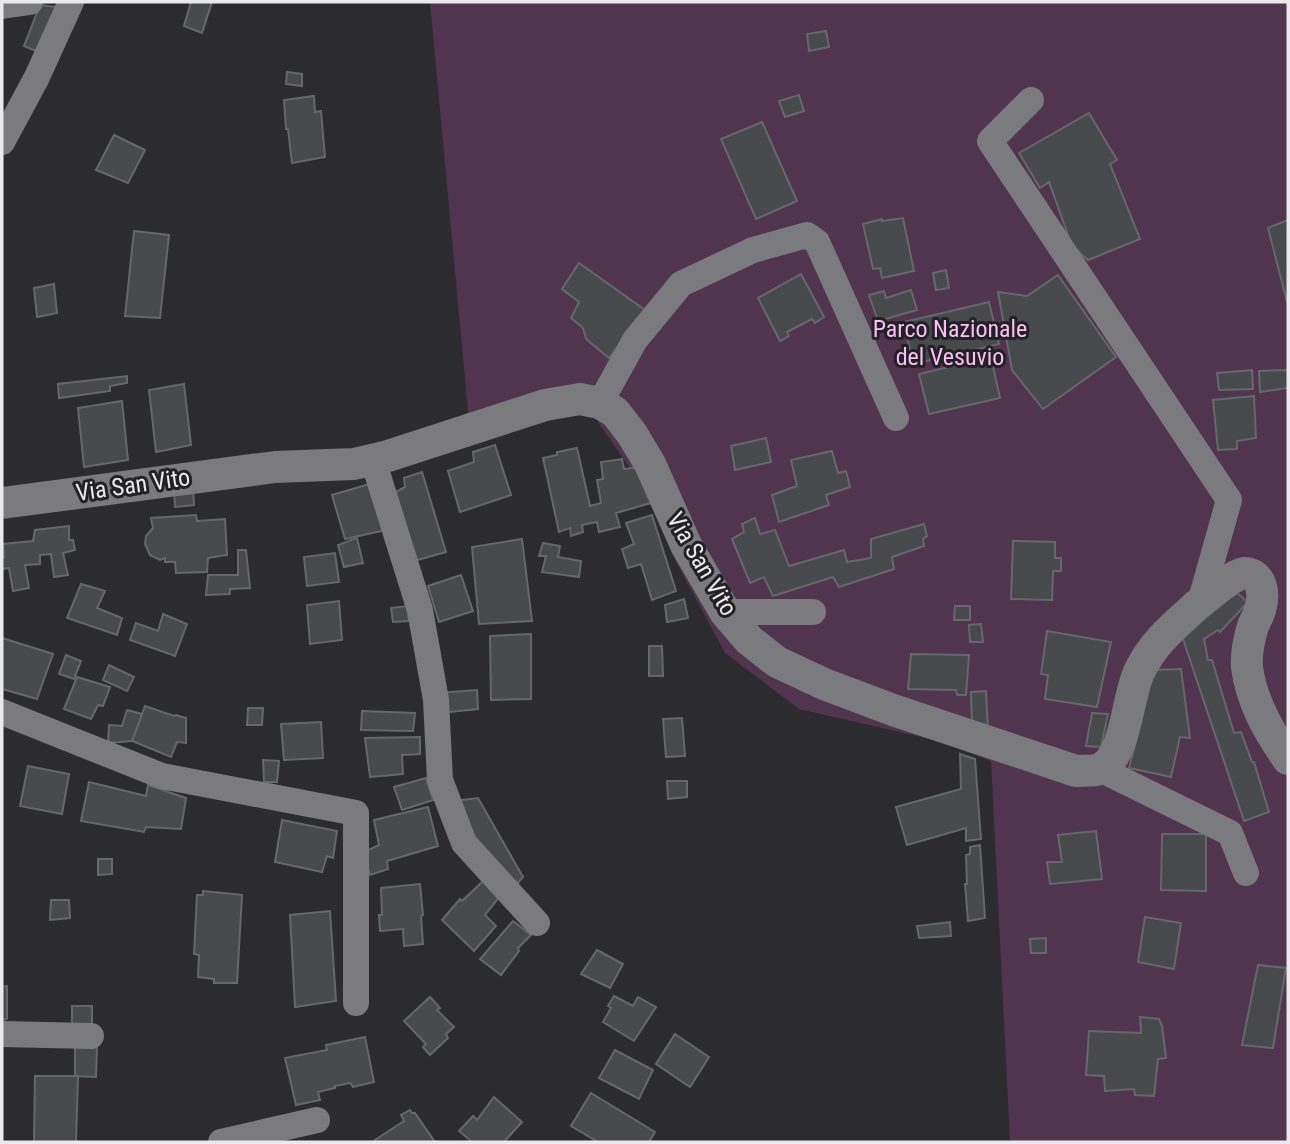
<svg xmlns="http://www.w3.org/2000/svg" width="1290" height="1144" viewBox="0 0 1290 1144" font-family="'Roboto Condensed',sans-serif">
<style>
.green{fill:#51344e}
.building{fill:#48494d;stroke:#66676c;stroke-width:2}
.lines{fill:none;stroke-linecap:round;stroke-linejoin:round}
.minor{stroke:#7b7b7f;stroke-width:26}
.tertiary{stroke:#7b7b7f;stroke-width:32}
.labels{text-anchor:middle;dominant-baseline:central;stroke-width:6;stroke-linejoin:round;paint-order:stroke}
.park-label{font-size:24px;fill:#fcbff5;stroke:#222125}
.street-label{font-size:24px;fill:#eaeaed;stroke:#222125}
</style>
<rect width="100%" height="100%" fill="#2c2b2f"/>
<!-- green -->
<polygon class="green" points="430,2 1288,2 1288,1142 1010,1142 991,761 939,741 799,709 725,653 675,560 647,493 589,409 469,422"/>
<!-- building -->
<g class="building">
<polygon points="191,2 212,2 202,33 184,26"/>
<polygon points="40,5 57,7 40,53 24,46"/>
<polygon points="826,31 829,47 809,51 807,34"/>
<polygon points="287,72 302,74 302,86 286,84"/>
<polygon points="799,95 804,111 785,117 779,101"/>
<polygon points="314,96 315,112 321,111 325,157 292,163 288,129 286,129 284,100"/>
<polygon points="1089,113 1117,160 1110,164 1140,239 1088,260 1072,246 1049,182 1040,188 1019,153"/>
<polygon points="762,122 797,201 756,219 721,139"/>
<polygon points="114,135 145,150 128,183 96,170"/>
<polygon points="903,218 914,271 882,278 880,268 873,269 863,224 882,219 882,221"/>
<polygon points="1288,220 1288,302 1287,302 1268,228"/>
<polygon points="134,231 169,235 160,318 125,316"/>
<polygon points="579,263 645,310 609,358 586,339 583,328 571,318 579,302 562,289"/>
<polygon points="946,270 949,288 936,290 933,273"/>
<polygon points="801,274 824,317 815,323 812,319 787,332 789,336 780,341 758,298"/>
<polygon points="1058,275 1116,357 1043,409 1012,370 998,292 1027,296"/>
<polygon points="54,284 57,313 37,317 34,288"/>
<polygon points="911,290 917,310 878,321 869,295 884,291 886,298"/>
<polygon points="989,302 999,344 913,364 904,322"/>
<polygon points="991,357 1000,398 929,414 919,374"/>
<polygon points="1252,370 1253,389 1219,390 1217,373"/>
<polygon points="1288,370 1288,388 1260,392 1259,371"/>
<polygon points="127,376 127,383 110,386 110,391 59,398 58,384"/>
<polygon points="184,384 191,445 156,452 149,390"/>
<polygon points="1254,396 1256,438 1237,441 1237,449 1218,450 1213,400"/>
<polygon points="122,401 128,460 84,467 78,408"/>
<polygon points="766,438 771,462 735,470 731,446"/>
<polygon points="495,445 511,495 460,512 448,471 474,462 473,452"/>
<polygon points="577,448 590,506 601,503 597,480 603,479 601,462 622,459 624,469 641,467 651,503 616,513 620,527 599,532 597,522 582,525 583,532 571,536 570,528 559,532 543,458 557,455 557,452"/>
<polygon points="832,451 838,473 846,471 850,487 826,495 829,505 779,522 772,495 797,486 791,460"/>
<polygon points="422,472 446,552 414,561 394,493 405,487 404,478"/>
<polygon points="373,483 386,530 345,539 332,495"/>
<polygon points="193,488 194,505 175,507 174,490"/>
<polygon points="196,515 197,521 225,519 227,555 208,558 207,572 176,573 175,562 165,562 165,558 160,560 150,555 145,544 146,536 153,528 151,518"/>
<polygon points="652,515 676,591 652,600 641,564 628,568 622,549 634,544 626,523"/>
<polygon points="755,518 760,534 775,530 789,566 844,550 847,562 871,558 871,539 924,524 927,536 923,539 924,546 892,557 894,569 839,587 833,577 773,596 764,577 750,583 732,539 744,532 742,524"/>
<polygon points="69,526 69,540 73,540 75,550 63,553 68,575 54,577 51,554 40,555 40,564 25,565 29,588 13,591 9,568 2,569 2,557 4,557 3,544 33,541 35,530"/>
<polygon points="357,538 363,563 344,567 338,545"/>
<polygon points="522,539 532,621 479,624 472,547"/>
<polygon points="1013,541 1055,542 1055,558 1061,558 1061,571 1053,571 1052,600 1011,599"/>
<polygon points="543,543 560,546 558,557 581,561 579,577 542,572 546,556 539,556"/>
<polygon points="238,550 246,550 250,588 230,589 230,594 206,595 208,575 238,575"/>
<polygon points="335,553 339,582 307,586 304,557"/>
<polygon points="461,575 473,611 439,622 428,586"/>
<polygon points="81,584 105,591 97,608 122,618 117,635 67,618"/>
<polygon points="1237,593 1248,602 1220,632 1218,630 1204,639 1208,660 1212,660 1234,733 1241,732 1252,762 1254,762 1269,812 1244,821 1181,633"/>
<polygon points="684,599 688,618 667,622 665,605"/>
<polygon points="339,601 342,640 310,644 307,605"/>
<polygon points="407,606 409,621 393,622 391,608"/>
<polygon points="955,606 970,606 970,620 954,620"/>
<polygon points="163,614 187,624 175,656 130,640 136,623 158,631"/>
<polygon points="981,624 983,642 970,642 969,625"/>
<polygon points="1047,631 1111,642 1097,707 1045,699 1048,675 1041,674"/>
<polygon points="531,634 531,699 491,700 490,636"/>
<polygon points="2,638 53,654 37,699 2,689"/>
<polygon points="649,646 662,646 663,676 649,676"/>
<polygon points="911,654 969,655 966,695 957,695 956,690 908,689"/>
<polygon points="66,655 81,661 74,679 59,674"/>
<polygon points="109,665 134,677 127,691 103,680"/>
<polygon points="1181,669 1190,738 1180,737 1171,777 1129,768 1154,670"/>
<polygon points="77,677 110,687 103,706 98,705 91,719 64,709"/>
<polygon points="477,690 478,709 440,713 439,693"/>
<polygon points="986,691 988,731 972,727 971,692"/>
<polygon points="145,706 174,716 176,715 186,718 186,743 177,742 171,757 132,741"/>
<polygon points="248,708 263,708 262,725 247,725"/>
<polygon points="127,710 142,714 132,741 108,743 109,725 122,726"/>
<polygon points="362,711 415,713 413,731 361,730"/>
<polygon points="1092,713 1108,714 1101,747 1086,746"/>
<polygon points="682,718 685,756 666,757 663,719"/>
<polygon points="321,722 323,758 284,760 281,724"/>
<polygon points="420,737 420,754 402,755 403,774 370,777 365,738"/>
<polygon points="960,754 975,759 981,839 966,841 966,828 907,845 896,807 961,789"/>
<polygon points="263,760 279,761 277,782 264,782"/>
<polygon points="28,766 69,774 62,814 20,806"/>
<polygon points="426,778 433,800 402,810 394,787"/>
<polygon points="667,781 687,781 687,797 668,799"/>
<polygon points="89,782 146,796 148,785 186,798 181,829 146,827 144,832 81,821"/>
<polygon points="478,798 523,877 518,883 477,851 453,801"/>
<polygon points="428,807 438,846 387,861 388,869 370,875 364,852 379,845 374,820"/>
<polygon points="282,820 337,831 333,858 327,856 322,872 275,862"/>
<polygon points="1096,831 1102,879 1050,884 1047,862 1062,862 1058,835"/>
<polygon points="1162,834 1206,834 1206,891 1161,890"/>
<polygon points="980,845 985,918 968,921 965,884 967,884 966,855 970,854 970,847"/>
<polygon points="98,859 112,859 112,874 98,875"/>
<polygon points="483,881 500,896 485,915 496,926 474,951 442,920 460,899 462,901"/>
<polygon points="420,884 423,915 421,916 423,944 404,946 403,929 380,931 379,915 382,915 381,888"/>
<polygon points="203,891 242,895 237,983 214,983 214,979 198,977 199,955 194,954 197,895 203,895"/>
<polygon points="51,900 69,900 70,918 50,920"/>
<polygon points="330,911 336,1001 295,1007 290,915"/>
<polygon points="1145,917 1181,923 1174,969 1138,962"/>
<polygon points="513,921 531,935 518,948 519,951 501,975 480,959"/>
<polygon points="950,922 951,936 919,938 917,926"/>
<polygon points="1046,938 1046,953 1031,953 1030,939"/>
<polygon points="597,950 623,964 610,988 581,974"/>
<polygon points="1258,965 1286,968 1273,1048 1242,1045"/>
<polygon points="7,986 7,1019 2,1020 2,987"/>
<polygon points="614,996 633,1006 638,997 656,1007 634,1041 603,1022 611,1008 608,1006"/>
<polygon points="430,997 440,1008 437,1010 454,1027 446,1034 448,1038 430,1055 423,1047 426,1044 404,1021"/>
<rect x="72" y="1006" width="20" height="26"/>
<polygon points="1140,1017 1159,1019 1162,1026 1166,1058 1158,1059 1154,1096 1135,1095 1134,1089 1105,1091 1104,1076 1086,1075 1089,1031 1141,1033"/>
<polygon points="675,1034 709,1057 690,1087 656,1064"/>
<polygon points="365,1037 374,1082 353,1087 350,1083 335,1086 335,1088 318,1092 320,1100 296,1105 285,1058 327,1050 326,1045"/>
<polygon points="75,1047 97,1047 96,1077 75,1076"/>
<polygon points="615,1050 653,1070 639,1099 599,1078"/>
<polygon points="35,1076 78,1076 76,1142 34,1142"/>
<polygon points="591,1093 655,1132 649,1142 598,1142 571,1126"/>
<polygon points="494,1097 522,1122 504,1142 472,1142 459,1131 473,1116 477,1120"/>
<polygon points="410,1110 412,1113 415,1113 435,1142 372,1142 404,1121 401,1115"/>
</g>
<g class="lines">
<!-- minor -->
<g class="minor">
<polyline points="2,6 30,2"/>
<polyline points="1031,100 990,141 1229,500 1200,603"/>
<polyline points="2,142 37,77 71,2"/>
<polyline points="600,403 635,340 681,284 753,250 807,235 817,242 896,418"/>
<polyline points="373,460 420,610 436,700 440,780 464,843 537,923"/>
<polyline points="725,612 813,612"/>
<polyline points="2,712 162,776 356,813 356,1003"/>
<polyline points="1100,769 1230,833 1246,873"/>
<polyline points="2,1034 91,1036"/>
<polyline points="221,1142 317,1120"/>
</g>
<!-- tertiary -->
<path class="tertiary" d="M2,503l273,-36 79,-3 34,-8 157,-51 35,-6 20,4 15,9 17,22 18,30 36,81 39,67 24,28 28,22 47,22 69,26 183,61c8,-1 20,1 26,-3 25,-15 25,-73 38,-98 14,-28 33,-43 56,-64 10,-8 36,-31 48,-33 6,0 11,3 14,7 5,7 5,18 3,26 -1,7 -5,13 -8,20 -4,13 -7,27 -6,41 4,34 22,65 41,92"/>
</g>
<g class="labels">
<!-- park labels -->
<g class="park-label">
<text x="950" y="329">Parco Nazionale<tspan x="950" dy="28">del Vesuvio</tspan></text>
</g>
<!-- street labels -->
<g class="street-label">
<text transform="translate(133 485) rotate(-8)">Via San Vito</text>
<text transform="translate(702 564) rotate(60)">Via San Vito</text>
</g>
</g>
<!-- border -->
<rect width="1290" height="1144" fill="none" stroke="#eaeaed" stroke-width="7"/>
</svg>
